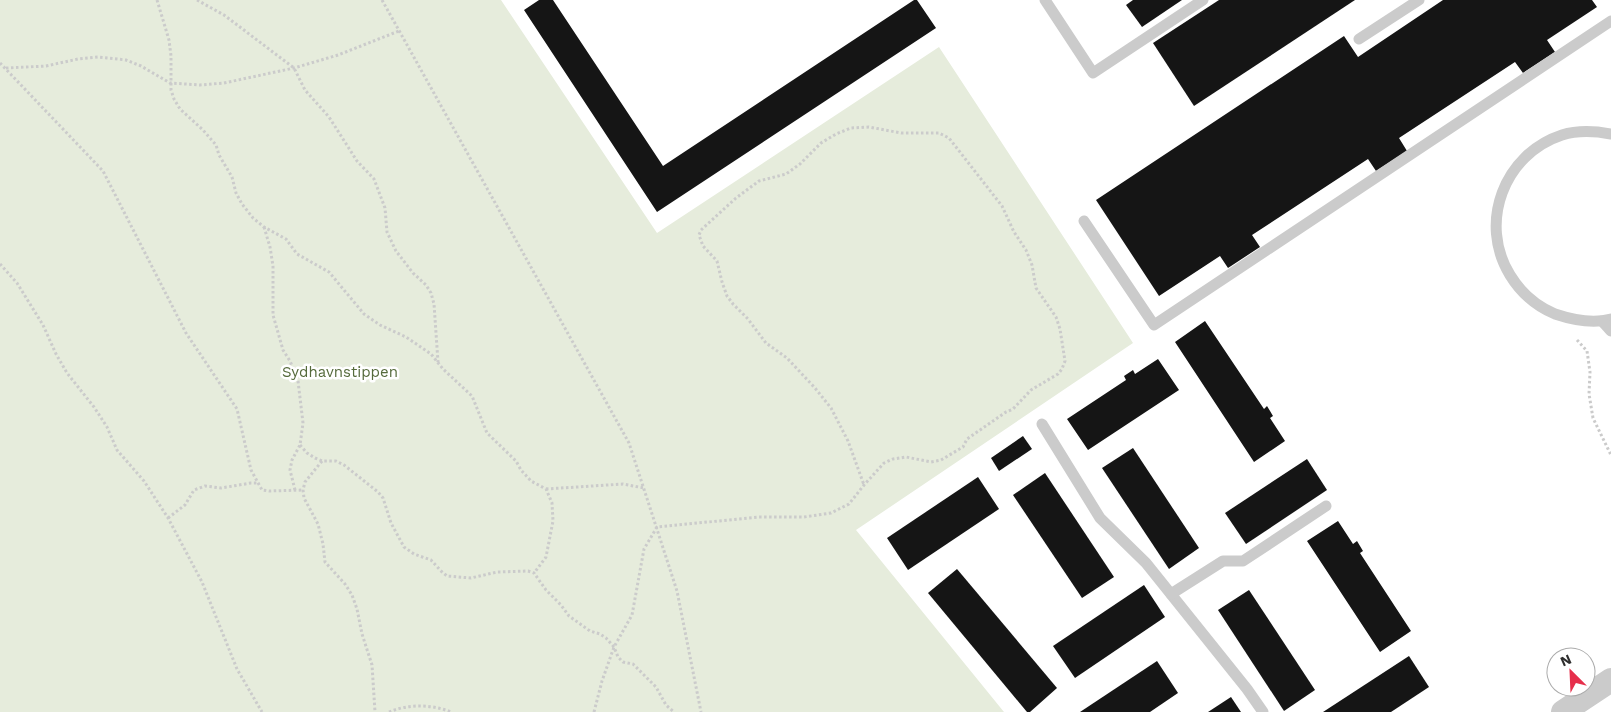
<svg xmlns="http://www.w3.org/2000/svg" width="1611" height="712" viewBox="0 0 1611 712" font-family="'Work Sans',sans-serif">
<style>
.green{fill:#e6ecdc}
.building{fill:#151515}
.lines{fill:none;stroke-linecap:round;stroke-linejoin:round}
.path{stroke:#cbcbcb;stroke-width:3;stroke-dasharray:2.5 2.5;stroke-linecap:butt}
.service{stroke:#cbcbcb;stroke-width:11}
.minor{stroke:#cbcbcb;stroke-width:24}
.labels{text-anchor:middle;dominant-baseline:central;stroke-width:5;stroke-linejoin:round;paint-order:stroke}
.park-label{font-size:15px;fill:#556a3b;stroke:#fff}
</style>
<rect width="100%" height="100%" fill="#fff"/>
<!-- green -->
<polygon class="green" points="0,0 501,0 657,233 939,47 1133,343 856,530 1004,712 0,712"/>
<!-- building -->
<g class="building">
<polygon points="539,0 553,0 663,166 914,0 917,0 936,28 657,212 524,10"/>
<polygon points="1133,0 1182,0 1142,27 1126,5"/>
<polygon points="1219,0 1355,0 1194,106 1153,43"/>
<polygon points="1443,0 1592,0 1597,7 1547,40 1555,52 1523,73 1515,62 1399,138 1407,151 1376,171 1368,159 1252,235 1260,247 1228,268 1220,256 1159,296 1096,200 1344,36 1358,57"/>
<polygon points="1205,321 1264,409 1267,406 1273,416 1270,418 1285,441 1254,462 1175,342"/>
<polygon points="1158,359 1179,390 1088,450 1067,419 1126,380 1124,376 1133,370 1135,374"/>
<polygon points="1023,436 1032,449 999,471 991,458"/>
<polygon points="1133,448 1199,548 1169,569 1102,468"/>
<polygon points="1307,459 1327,490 1246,544 1225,513"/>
<polygon points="1045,473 1114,577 1082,598 1013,495"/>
<polygon points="978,477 999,509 908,570 887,538"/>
<polygon points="1338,521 1353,544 1357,541 1363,551 1360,553 1411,631 1380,652 1307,541"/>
<polygon points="957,569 1057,688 1030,712 1027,712 928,593"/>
<polygon points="1144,585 1165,617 1075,678 1053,646"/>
<polygon points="1249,590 1315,690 1284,711 1218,610"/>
<polygon points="1409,656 1429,687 1391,712 1323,712"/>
<polygon points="1157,661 1178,693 1150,712 1080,712"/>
<polygon points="1231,697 1241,712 1208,712"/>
</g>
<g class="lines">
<!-- path -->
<g class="path">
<polyline points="157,0 169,40 171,56 171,90 174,99 180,109 203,130 216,145 219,155 232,177 236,193 242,204 253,218 264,227 286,239 297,254 329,272 364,314 380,325 406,337 431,354 443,369 472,396 487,433 516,461 521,470 531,481 546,489 552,503 553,521 546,557 534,573"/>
<polyline points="197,0 224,15 294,68 305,90 329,117 357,161 374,179 385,208 387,232 396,251 413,273 426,285 431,293 434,304 438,362"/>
<polyline points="382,0 629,443 677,591 701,712"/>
<polyline points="0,63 103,171 186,333 237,409 251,470 262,490 269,491 303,490"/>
<polyline points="6,68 46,66 78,59 98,57 126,60 141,66 170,83 200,85 224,83 294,68 338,55 399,31"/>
<polyline points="264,227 270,247 273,266 273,315 283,350 290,361 298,381 303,423 300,445 292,460 290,470 295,490"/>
<polyline points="0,264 17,283 43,325 56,354 67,373 94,407 107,427 117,450 144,481 168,518 202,582 237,669 262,712"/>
<polyline points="1577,340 1587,351 1590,372 1589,394 1593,418 1611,455"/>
<polyline points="300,445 307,453 315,458 322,461 336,461 344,465 378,492 383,498 391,523 404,547 414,554 431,560 441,571 447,576 471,578 497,572 528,571 534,573 546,590 561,605 569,616 590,631 600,634 606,638 614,647 618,657 623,662 633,664 656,687 666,705 674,712"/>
<polyline points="322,461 305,482 303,490 304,498 318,524 323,544 325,562 345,584 352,595 357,609 362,634 372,665 375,712"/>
<polyline points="546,489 623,484 644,488"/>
<polyline points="168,518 185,505 194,490 205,486 221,488 251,483 257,483"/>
<path d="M389,712c19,-8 42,-8 62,0"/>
<polyline points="594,712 602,681 614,647 632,615 644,549 657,527 759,517 804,517 831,513 849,504 864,485 884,463 893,459 906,457 931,462 941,460 963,447 967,439 1006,412 1013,409 1031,390 1058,374 1062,369 1065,361 1060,329 1056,317 1036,288 1032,265 1026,250 1014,232 1002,206 949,138 939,133 901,133 869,127 851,128 836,134 821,143 800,164 786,174 759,181 736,198 701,230 699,235 703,246 717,261 722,282 727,296 733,304 748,319 766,343 787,358 815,388 831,408 848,441 864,485"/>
</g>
<!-- service -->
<g class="service">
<polyline points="1045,0 1093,73 1203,0"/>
<polyline points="1359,39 1419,0"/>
<path d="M1611,134c-16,-3 -33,-4 -49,1 -58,19 -84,88 -52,140 11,18 26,31 45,39 18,6 38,10 56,5"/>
<polyline points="1084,221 1154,325 1611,21"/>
<polyline points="1602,321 1611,331"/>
<polyline points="1042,424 1100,518 1146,563 1247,689 1263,712"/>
<polyline points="1171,594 1223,561 1243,561 1326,506"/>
</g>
<!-- minor -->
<polyline class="minor" points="1563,712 1611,680"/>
</g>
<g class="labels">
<!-- park labels -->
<g class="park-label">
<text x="340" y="372">Sydhavnstippen</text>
</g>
</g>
<!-- north arrow -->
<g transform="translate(1571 672) rotate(336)"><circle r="24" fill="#ffffff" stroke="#ababab"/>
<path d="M0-4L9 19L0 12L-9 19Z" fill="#e62f4b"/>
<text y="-8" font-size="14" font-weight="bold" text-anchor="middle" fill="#2e2e2e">N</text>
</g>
</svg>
